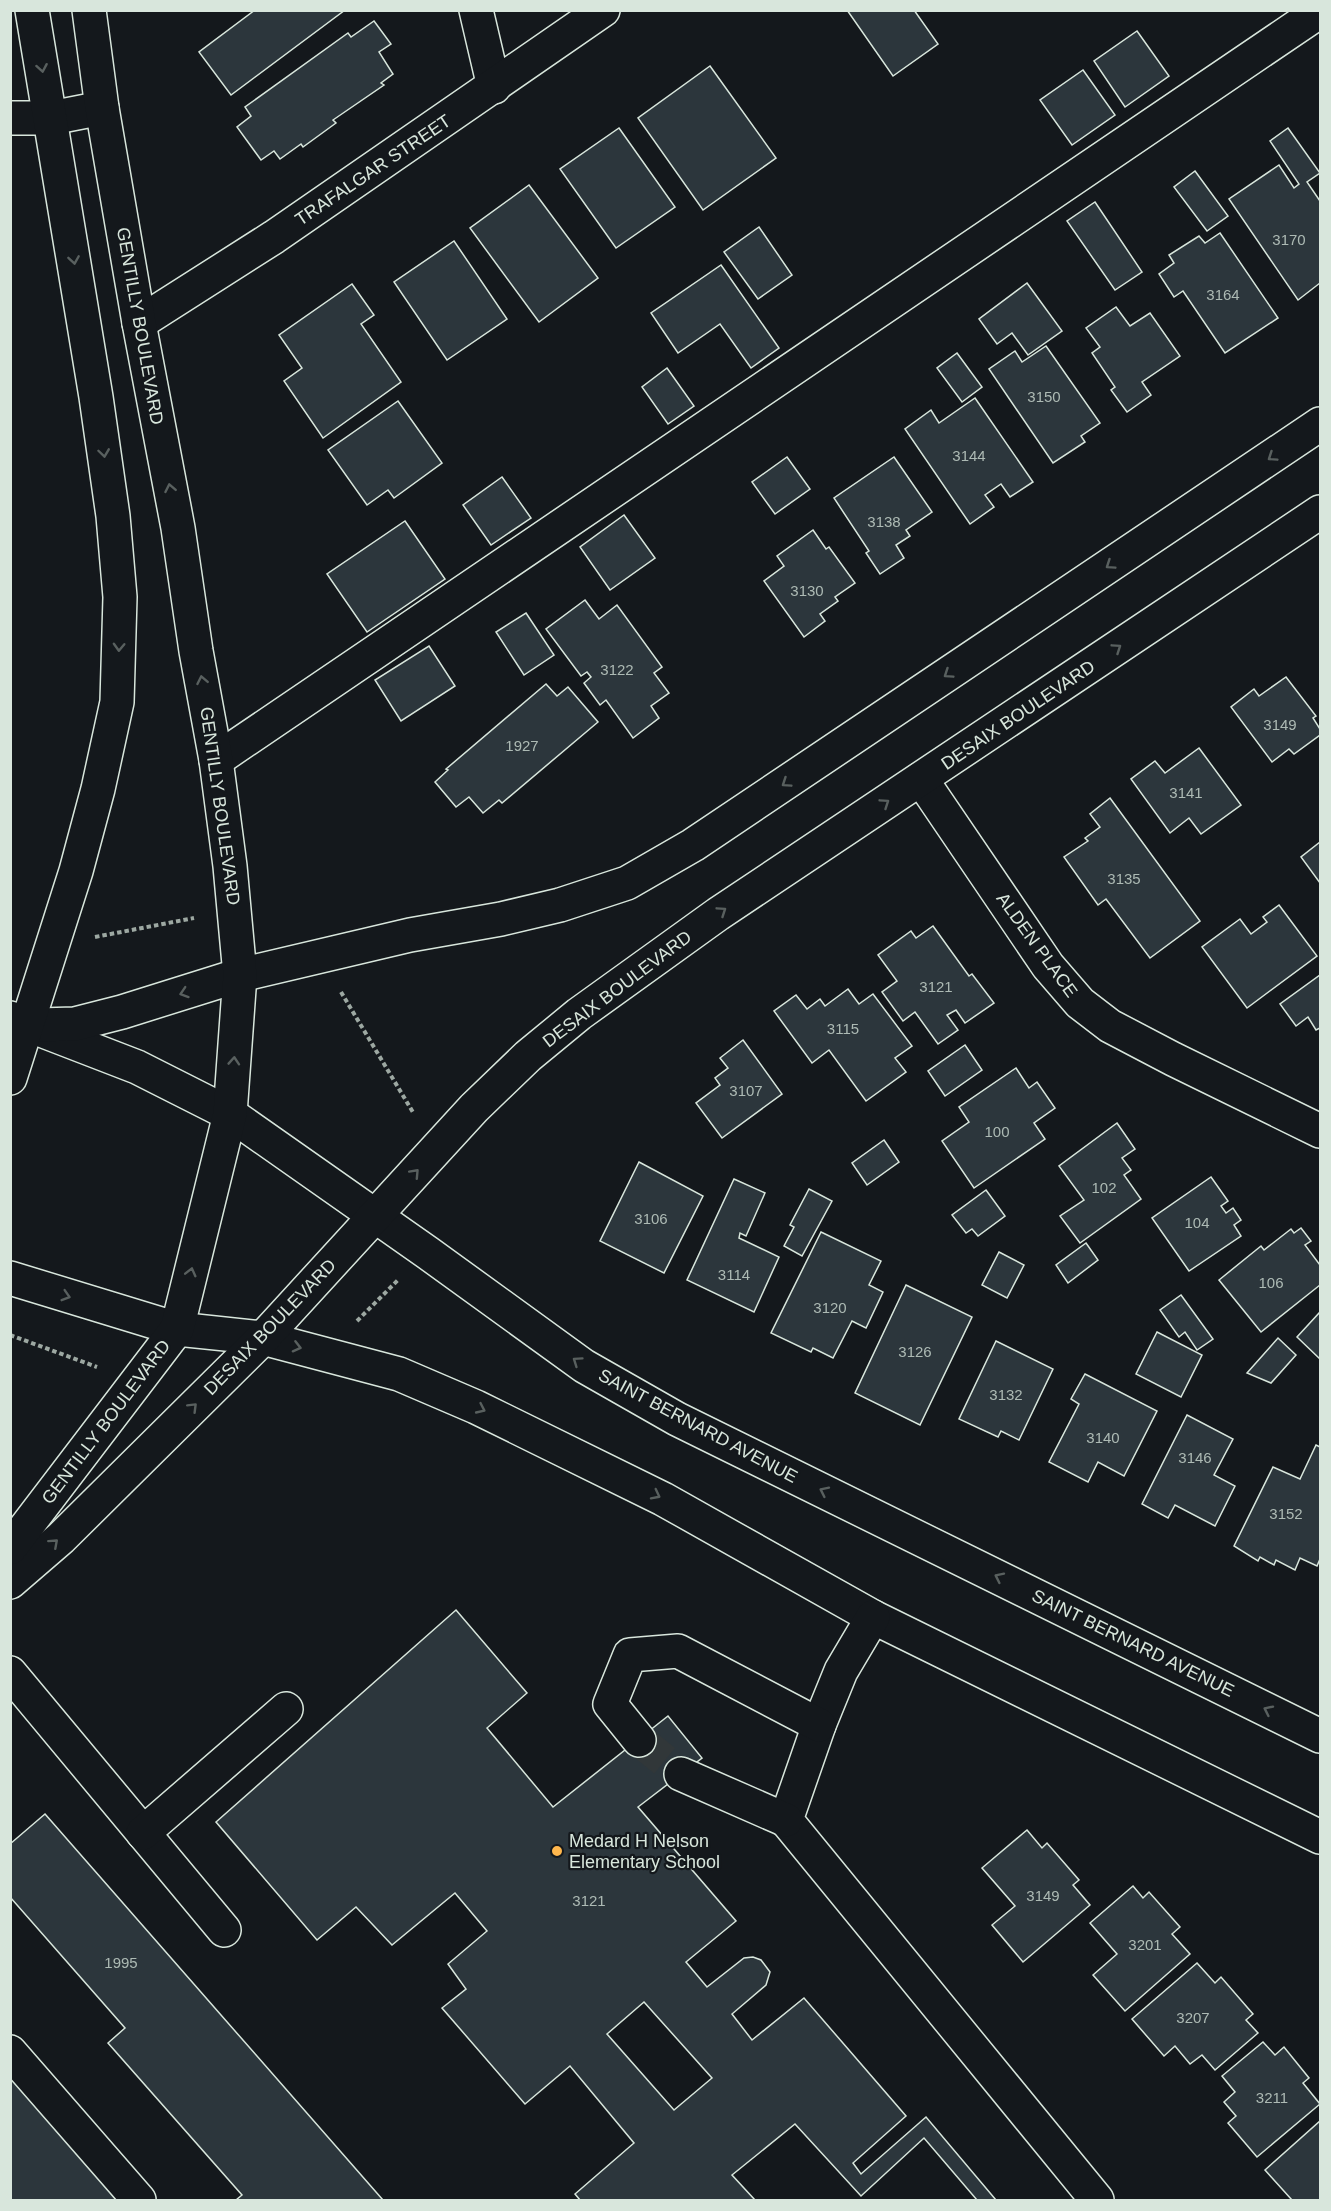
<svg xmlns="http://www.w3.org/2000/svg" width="1331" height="2211" viewBox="0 0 1331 2211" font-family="Arial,sans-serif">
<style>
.building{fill:#2c363c;stroke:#d8e6dc;stroke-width:1.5;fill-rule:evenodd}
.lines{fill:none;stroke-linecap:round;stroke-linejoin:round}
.minor-tunnel{stroke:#313739;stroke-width:33;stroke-dasharray:33 16;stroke-linecap:butt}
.minor-casing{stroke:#d8e6dc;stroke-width:36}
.major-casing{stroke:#d8e6dc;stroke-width:36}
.path{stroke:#9da8a2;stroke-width:4;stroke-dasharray:4.5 3;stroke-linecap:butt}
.minor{stroke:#14181c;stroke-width:33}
.major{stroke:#14181c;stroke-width:33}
.oneway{stroke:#59605f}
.poi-dot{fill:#ffb74d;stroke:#14181c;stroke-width:2}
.labels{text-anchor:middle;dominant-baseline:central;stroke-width:4.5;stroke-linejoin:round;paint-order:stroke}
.number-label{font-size:15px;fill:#adbab4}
.street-label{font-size:18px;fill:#d8e6dc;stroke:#14181c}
.poi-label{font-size:18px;fill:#d8e6dc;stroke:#14181c;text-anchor:start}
</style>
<rect width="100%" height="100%" fill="#14181c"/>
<!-- building -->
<g class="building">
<polygon points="255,10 345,10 231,95 199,52"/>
<polygon points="847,10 914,10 938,44 893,76"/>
<polygon points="374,21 391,44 379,52 393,74 381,83 384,85 333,120 336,123 303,147 301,144 280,159 274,151 261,160 237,127 251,116 245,107 348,33 351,37"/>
<polygon points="1137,31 1169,76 1125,107 1094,61"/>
<polygon points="710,66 776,158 703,210 638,118"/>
<polygon points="1083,70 1115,115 1072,145 1040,100"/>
<polygon points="619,128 675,207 616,248 560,169"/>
<polygon points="1288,128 1320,173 1307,182 1320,201 1320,283 1298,300 1229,199 1279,165 1294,188 1299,184 1270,141"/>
<polygon points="1195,171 1228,216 1207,231 1174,187"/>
<polygon points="529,185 598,278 539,322 470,228"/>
<polygon points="1095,202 1142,272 1115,290 1067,221"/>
<polygon points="759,227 792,275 758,299 724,252"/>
<polygon points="1220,233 1278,318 1225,353 1183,291 1174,297 1159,274 1174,263 1169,255 1199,236 1205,243"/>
<polygon points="454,241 507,319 447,360 394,282"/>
<polygon points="721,265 779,348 751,368 720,324 678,353 651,313"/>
<polygon points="1027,283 1062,331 1028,355 1012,333 997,344 979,319"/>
<polygon points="352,284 374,315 361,324 401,382 323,438 284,381 302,368 279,335"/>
<polygon points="1116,307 1130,326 1150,313 1180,356 1142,382 1151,395 1127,412 1111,390 1115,387 1092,353 1100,347 1086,328"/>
<polygon points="1046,346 1100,423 1081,436 1085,442 1053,463 989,369 1015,351 1022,362"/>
<polygon points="957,353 982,387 962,402 937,368"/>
<polygon points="667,368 694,406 668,424 642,387"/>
<polygon points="975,398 1033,482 1010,497 1001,484 985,495 994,507 970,524 905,429 931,410 939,423"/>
<polygon points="398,401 442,463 394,498 388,490 367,505 328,450"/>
<polygon points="787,457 810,489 775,514 752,482"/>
<polygon points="894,457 932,512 906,530 910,536 896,545 904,558 880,574 866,553 869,551 834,498"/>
<polygon points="502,477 531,518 491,545 463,505"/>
<polygon points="624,515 655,558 610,590 580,547"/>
<polygon points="405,521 445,579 367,632 327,574"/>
<polygon points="813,530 826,549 829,547 855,583 835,597 838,601 820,614 825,621 804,637 764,581 784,566 777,556"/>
<polygon points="585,600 599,619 617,605 662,667 654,673 669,693 651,706 659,718 633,738 606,700 600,705 584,683 591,677 587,672 581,676 546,629"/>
<polygon points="526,613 554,655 524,675 496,632"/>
<polygon points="429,646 455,686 401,721 375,680"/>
<polygon points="1286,677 1316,716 1313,718 1320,729 1320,735 1294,754 1289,749 1272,762 1231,707 1254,689 1259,696"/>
<polygon points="546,684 557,696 568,687 598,722 502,803 499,800 483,813 469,797 456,807 435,782 448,770 446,769"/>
<polygon points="1199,748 1241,805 1201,834 1189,818 1170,833 1131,779 1155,761 1165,773"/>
<polygon points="1110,798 1200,921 1150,958 1106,899 1098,905 1064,857 1088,841 1085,838 1100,827 1090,814"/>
<polygon points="1320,842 1320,883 1301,857"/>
<polygon points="1279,905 1317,956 1247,1008 1202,947 1240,919 1251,934 1267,922 1263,917"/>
<polygon points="933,926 969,976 972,974 994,1003 965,1023 956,1010 947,1015 958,1030 938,1044 915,1012 903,1021 882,992 897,981 878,955 911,931 916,938"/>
<polygon points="1320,975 1320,1028 1316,1030 1308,1017 1296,1026 1280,1004"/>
<polygon points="848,989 859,1004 873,994 912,1046 895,1058 906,1072 866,1101 829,1050 812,1063 774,1011 796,995 807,1009 820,999 825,1006"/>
<polygon points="743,1040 782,1094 722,1138 696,1103 720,1085 715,1078 728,1068 720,1058"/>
<polygon points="965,1045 982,1070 945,1096 928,1071"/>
<polygon points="1016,1068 1029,1088 1037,1082 1055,1108 1034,1123 1045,1139 974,1188 942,1141 969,1122 959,1107"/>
<polygon points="1117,1123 1135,1149 1122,1158 1131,1170 1124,1175 1141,1199 1080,1243 1060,1216 1084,1200 1059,1166"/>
<polygon points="884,1140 899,1162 867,1185 852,1163"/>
<polygon points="639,1162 703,1196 664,1273 600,1241"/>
<polygon points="1211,1177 1228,1201 1221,1206 1226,1213 1233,1208 1241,1220 1234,1225 1241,1236 1189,1271 1152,1218"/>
<polygon points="734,1179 765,1193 746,1236 740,1233 739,1238 779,1257 754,1312 687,1280"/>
<polygon points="809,1189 832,1201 802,1256 784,1246 794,1227 790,1225"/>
<polygon points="986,1190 1005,1216 978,1236 972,1229 966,1233 952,1215"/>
<polygon points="1301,1228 1311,1241 1305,1245 1320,1265 1320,1285 1261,1332 1219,1280 1261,1246 1264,1250 1291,1229 1294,1233"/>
<polygon points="821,1232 881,1261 869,1285 883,1292 866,1328 852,1321 833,1358 813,1348 811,1352 771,1333"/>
<polygon points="1086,1243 1098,1260 1068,1283 1056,1265"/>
<polygon points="999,1252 1024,1265 1007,1298 982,1285"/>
<polygon points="906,1285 972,1317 920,1425 855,1393"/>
<polygon points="1181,1295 1213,1339 1197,1350 1185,1332 1179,1337 1160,1310"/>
<polygon points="1320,1312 1320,1359 1297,1337"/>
<polygon points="1157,1332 1202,1355 1181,1397 1136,1374"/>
<polygon points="1278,1338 1296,1355 1271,1383 1247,1373"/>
<polygon points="996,1341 1053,1369 1019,1440 1001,1431 998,1437 959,1419"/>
<polygon points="1085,1374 1157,1411 1124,1476 1098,1462 1088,1482 1049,1462 1079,1404 1071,1399"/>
<polygon points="1187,1415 1233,1439 1214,1475 1235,1486 1215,1526 1175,1505 1168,1518 1142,1504"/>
<polygon points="1316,1445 1320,1447 1320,1559 1317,1566 1300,1558 1295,1570 1276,1560 1274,1565 1260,1557 1258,1561 1234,1546 1273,1467 1300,1479"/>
<path d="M456,1610l71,83 -40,35 66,79 115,-91 34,42 -64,49 98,114 -50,41 21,25 37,-29 9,-1 8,3 9,12 -4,13 -34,29 20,26 52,-42 102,118 -53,47 8,11 65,-57 70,83h-19l-53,-62 -63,58 -66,-72 -63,51 23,25h-175l-5,-6 59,-51 -64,-77 -45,38 -83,-96 24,-19 -18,-25 39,-33 -32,-38 -63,52 -36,-38 -39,33 -101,-118zM644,2002l68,76 -38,32 -67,-76z"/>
<polygon points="45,1814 383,2200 236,2200 242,2195 108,2043 125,2028 10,1897 10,1844"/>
<polygon points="1027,1830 1042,1848 1047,1843 1079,1880 1073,1885 1090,1905 1023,1962 992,1925 1015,1906 982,1868"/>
<polygon points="1133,1886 1143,1898 1149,1892 1180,1927 1172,1934 1190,1954 1125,2011 1093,1975 1117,1954 1090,1923"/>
<polygon points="1197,1963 1215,1983 1221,1977 1253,2014 1246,2020 1258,2033 1215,2070 1202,2055 1190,2064 1175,2046 1164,2056 1132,2019"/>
<polygon points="1263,2042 1275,2055 1284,2047 1309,2078 1303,2083 1320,2104 1257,2157 1228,2123 1236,2116 1224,2102 1235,2092 1222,2076"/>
<polygon points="10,2072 119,2200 10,2200"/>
<polygon points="1320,2121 1320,2200 1292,2200 1265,2170"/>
</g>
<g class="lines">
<!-- minor-tunnel -->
<polyline class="minor-tunnel" points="639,1740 681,1774"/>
<!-- minor casing -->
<g class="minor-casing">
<g id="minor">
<polyline points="476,10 494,87"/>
<polyline points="10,118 51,118 102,108"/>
<polyline points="139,323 274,237 603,10"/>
<polyline points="216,760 1320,11"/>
<polyline points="921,779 1048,966 1080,1003 1110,1026 1173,1059 1320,1131"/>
<polyline points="10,1018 137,1067 230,1114 428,1253 584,1366 677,1419 1320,1736"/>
<polyline points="39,1025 75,1024 122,1012 240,975 410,935 501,919 560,905 627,883 693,845 1320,424"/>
<polyline points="10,1278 177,1329 263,1338 399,1374 476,1407 663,1499 873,1617 1320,1837"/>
<polyline points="10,1582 61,1538 263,1338 474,1108 528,1056 579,1014 718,914 1320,512"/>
<polyline points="873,1617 841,1671 819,1725 786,1820 1097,2200"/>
<polyline points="10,1673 224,1930"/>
<polyline points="639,1740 610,1704 630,1655 678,1651 819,1725"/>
<polyline points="681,1774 786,1820"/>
<polyline points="143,1833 286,1709"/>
<polyline points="10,2052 139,2200"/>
</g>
</g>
<!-- major casing -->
<g class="major-casing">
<g id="major">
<polyline points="10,1078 76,871 98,789 117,702 120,597 113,516 96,397 32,10"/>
<polyline points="10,1548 177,1329 230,1114 240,975 230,866 216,760 196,651 178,528 139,323 102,108 89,10"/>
</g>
</g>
<!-- path -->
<g class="path">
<polyline points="95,937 194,918"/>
<polyline points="341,992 414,1114"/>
<polyline points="357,1321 398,1280"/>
<polyline points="10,1335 97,1367"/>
</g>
<!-- minor -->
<use href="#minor" class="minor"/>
<!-- major -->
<use href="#major" class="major"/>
</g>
<!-- one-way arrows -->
<defs><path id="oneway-chevron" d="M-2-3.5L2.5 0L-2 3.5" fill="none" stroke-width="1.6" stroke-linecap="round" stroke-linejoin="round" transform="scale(1.5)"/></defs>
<g class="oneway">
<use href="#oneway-chevron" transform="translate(42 68) rotate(80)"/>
<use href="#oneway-chevron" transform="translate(74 260) rotate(81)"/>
<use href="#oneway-chevron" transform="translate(104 453) rotate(82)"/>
<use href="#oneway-chevron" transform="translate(1272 457) rotate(146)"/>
<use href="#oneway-chevron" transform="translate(170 488) rotate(-101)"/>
<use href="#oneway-chevron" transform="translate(1110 565) rotate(146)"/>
<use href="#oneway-chevron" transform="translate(119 647) rotate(92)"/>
<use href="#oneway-chevron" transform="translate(1117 648) rotate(-34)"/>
<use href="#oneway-chevron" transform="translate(948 674) rotate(146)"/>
<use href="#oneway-chevron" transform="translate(202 680) rotate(-101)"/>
<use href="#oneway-chevron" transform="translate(786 783) rotate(146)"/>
<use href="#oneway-chevron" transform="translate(885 803) rotate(-34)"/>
<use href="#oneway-chevron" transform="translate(722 911) rotate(-34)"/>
<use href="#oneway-chevron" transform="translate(184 993) rotate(162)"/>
<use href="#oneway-chevron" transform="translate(234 1061) rotate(-86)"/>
<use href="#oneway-chevron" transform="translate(415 1173) rotate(-47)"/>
<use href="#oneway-chevron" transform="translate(191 1272) rotate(-76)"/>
<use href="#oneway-chevron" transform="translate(66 1296) rotate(17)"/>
<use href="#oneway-chevron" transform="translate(297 1347) rotate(14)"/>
<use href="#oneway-chevron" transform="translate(577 1361) rotate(-145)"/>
<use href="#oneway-chevron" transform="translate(193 1407) rotate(-45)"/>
<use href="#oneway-chevron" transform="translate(481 1409) rotate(25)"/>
<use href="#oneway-chevron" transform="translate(824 1491) rotate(-154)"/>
<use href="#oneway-chevron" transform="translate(656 1495) rotate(27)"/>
<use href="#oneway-chevron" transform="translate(54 1543) rotate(-42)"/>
<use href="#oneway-chevron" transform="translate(999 1577) rotate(-154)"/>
<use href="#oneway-chevron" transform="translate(1268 1710) rotate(-154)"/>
</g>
<!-- markers -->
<circle class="poi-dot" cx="557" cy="1851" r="6"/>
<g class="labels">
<!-- number labels -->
<g class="number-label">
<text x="1289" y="239">3170</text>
<text x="1223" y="294">3164</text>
<text x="1044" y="396">3150</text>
<text x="969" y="455">3144</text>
<text x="884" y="521">3138</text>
<text x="807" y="590">3130</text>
<text x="617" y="669">3122</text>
<text x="1280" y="724">3149</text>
<text x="522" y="745">1927</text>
<text x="1186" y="792">3141</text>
<text x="1124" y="878">3135</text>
<text x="936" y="986">3121</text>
<text x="843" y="1028">3115</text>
<text x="746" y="1090">3107</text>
<text x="997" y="1131">100</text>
<text x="1104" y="1187">102</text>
<text x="651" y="1218">3106</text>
<text x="1197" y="1222">104</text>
<text x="734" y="1274">3114</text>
<text x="1271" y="1282">106</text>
<text x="830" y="1307">3120</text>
<text x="915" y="1351">3126</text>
<text x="1006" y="1394">3132</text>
<text x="1103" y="1437">3140</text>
<text x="1195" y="1457">3146</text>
<text x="1286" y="1513">3152</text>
<text x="1043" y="1895">3149</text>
<text x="589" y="1900">3121</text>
<text x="1145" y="1944">3201</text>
<text x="121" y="1962">1995</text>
<text x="1193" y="2017">3207</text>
<text x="1272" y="2097">3211</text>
</g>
<!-- street labels -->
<g class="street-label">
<text transform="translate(373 170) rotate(-34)">TRAFALGAR STREET</text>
<text transform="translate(140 326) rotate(80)">GENTILLY BOULEVARD</text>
<text transform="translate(1018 715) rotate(-34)">DESAIX BOULEVARD</text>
<text transform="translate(220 806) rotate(82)">GENTILLY BOULEVARD</text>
<text transform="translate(1037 945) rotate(54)">ALDEN PLACE</text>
<text transform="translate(617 989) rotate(-37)">DESAIX BOULEVARD</text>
<text transform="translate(270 1327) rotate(-46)">DESAIX BOULEVARD</text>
<text transform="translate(106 1422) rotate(-53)">GENTILLY BOULEVARD</text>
<text transform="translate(698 1426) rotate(28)">SAINT BERNARD AVENUE</text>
<text transform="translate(1133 1643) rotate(26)">SAINT BERNARD AVENUE</text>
</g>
<!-- poi labels -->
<g class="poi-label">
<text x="569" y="1841">Medard H Nelson<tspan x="569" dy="21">Elementary School</tspan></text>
</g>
</g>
<!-- border -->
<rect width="1331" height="2211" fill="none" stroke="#d8e6dc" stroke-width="24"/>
</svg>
